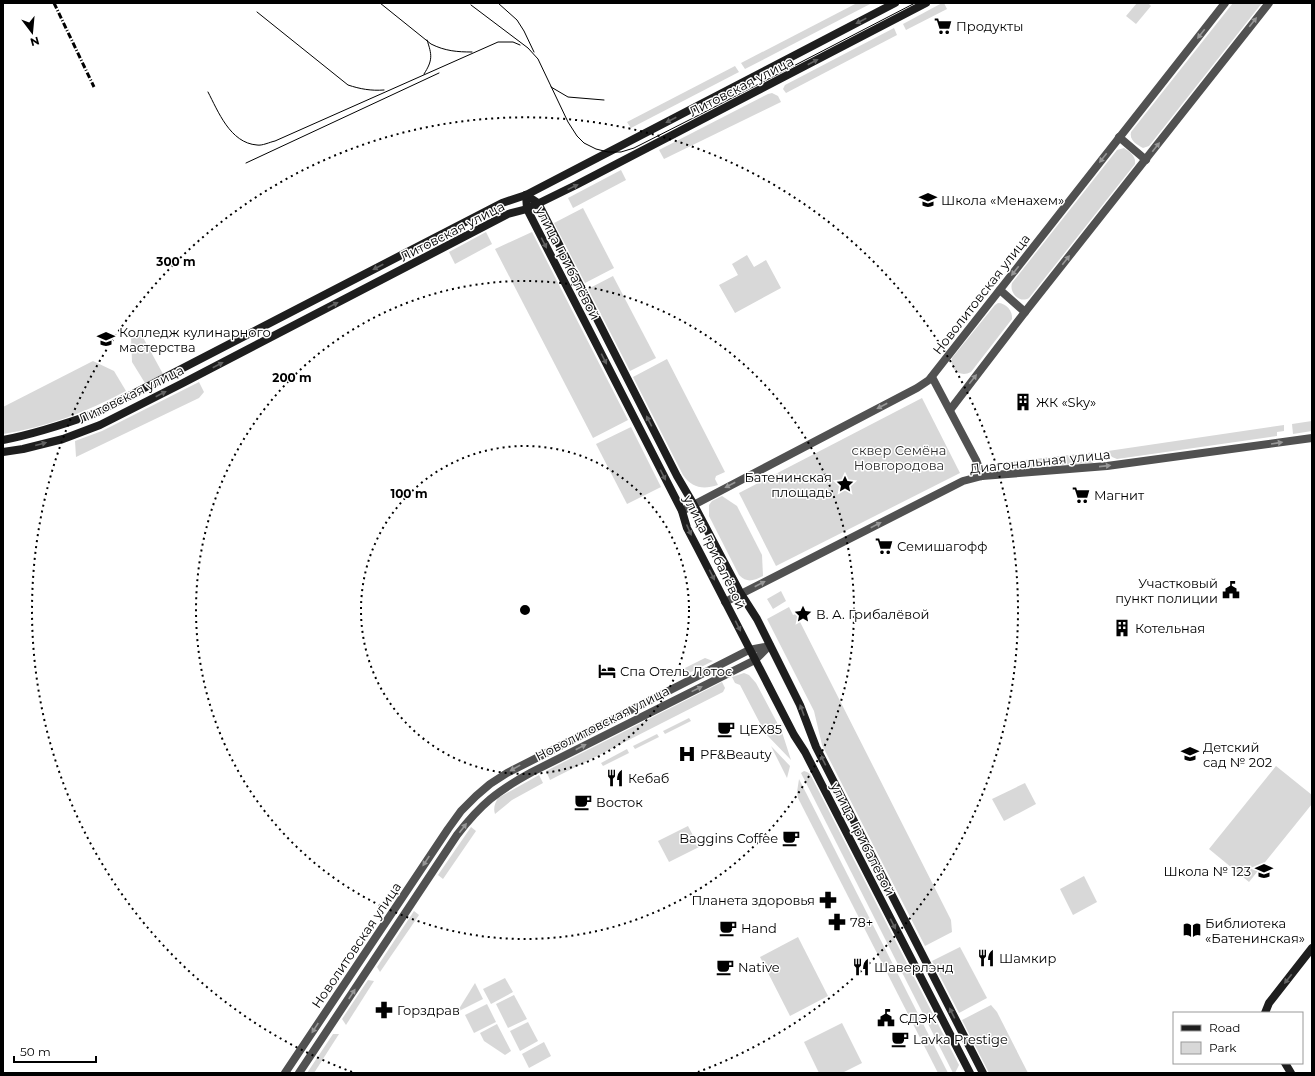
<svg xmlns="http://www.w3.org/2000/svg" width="1315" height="1076" viewBox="0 0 1315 1076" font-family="Montserrat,sans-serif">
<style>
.green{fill:#d8d8d8}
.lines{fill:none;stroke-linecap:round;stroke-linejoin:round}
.street{stroke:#515151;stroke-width:8}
.secondary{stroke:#1e1e1e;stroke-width:8}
.tram{stroke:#000;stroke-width:1}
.rail{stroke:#000;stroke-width:3;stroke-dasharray:6 2 1 2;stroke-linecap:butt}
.oneway{fill:#626262}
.oneway2{fill:#979797}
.ring{fill:none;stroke:#000;stroke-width:2;stroke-dasharray:2 4}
.labels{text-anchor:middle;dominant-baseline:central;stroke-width:3;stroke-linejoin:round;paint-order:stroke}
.poi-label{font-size:13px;fill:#000;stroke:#fff;text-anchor:start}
.street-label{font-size:13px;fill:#000;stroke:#fff}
.park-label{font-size:13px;fill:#2f2f2f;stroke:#fff}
.centre{fill:#000;stroke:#fff;stroke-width:2}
.ring-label{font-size:12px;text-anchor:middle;font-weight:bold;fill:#000;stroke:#fff;stroke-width:3;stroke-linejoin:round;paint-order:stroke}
</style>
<rect width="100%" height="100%" fill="#fff"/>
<!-- green -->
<g class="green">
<polygon points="857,3 872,3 745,69 741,63"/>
<polygon points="942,3 944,3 947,9 906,30 903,24"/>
<polygon points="1137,3 1148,3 1151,6 1136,24 1126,16"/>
<path d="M1233,3h29l-113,143 -6,2c-6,-3 -14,-8 -12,-16z"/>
<polygon points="894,28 897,35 786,93 783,89 785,85"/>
<polygon points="735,66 739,72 631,128 627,122"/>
<polygon points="772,93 778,96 781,102 664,159 659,150 768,94"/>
<path d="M1124,148c6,4 12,8 11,16l-106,134c-10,6 -20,-6 -17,-15l105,-133z"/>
<polygon points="621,170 626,180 573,208 568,198"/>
<polygon points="583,208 614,268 585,283 554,223"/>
<polygon points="486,232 492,244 455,264 449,252"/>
<polygon points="532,232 628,420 593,438 495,249"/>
<polygon points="747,255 754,267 766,260 781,288 735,313 719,285 738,275 732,264"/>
<polygon points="613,276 656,358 630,371 588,289"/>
<path d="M998,303c8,0 15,8 14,16l-41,53c-11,6 -22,-3 -19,-14l43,-53z"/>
<polygon points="140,332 163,374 145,383 132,362 131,337"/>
<path d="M667,359l58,113 -9,4 -1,3 3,6c-15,5 -26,3 -35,-10l-50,-98z"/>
<path d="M93,361l21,10 12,20c-39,21 -79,36 -123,43v-27z"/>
<polygon points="199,382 204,392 199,398 76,457 75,441 102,431"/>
<polygon points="922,398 960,473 776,566 739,493"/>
<polygon points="1312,421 1312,431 1293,434 1292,424"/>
<polygon points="1284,425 1284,431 1277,432 1277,436 1117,459 1112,457 1108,451"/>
<polygon points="631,427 661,487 627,504 596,444"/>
<polygon points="1096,452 1096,460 1092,463 1014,469 1006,468 999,463"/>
<path d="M722,496l15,10 25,49 1,21c-10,5 -16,7 -24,-1l-30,-59v-11l3,-4z"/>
<polygon points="781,591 786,601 773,609 767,599"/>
<polygon points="789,607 793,615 796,614 951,920 952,932 925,946 822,745 814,711 767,619"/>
<polygon points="705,658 713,661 681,677 675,673"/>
<polygon points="744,673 749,675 756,683 782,732 791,760 765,733 740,685 735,683 732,677"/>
<polygon points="722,682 725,688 723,692 550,780 546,771"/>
<polygon points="689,718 691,721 665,734 663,731"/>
<polygon points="657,734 659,737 635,749 633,746"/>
<polygon points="771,746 790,766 787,778"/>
<polygon points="627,749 629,753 603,766 601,763"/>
<polygon points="1276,766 1312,795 1312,804 1249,882 1209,849"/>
<polygon points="804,771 807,772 810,774 959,1065 955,1073 953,1073 801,773"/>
<path d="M539,775l4,8 -31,17 -17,14c-2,-6 0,-11 3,-16z"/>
<polygon points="799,779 948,1073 938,1073 798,798 797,792"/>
<polygon points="1025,783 1036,804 1004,821 992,799"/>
<polygon points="688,826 699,847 669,862 658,841"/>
<polygon points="471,827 476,831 443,879 438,875"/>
<polygon points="1084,876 1097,902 1073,915 1060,889"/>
<polygon points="414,911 419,915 380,972 377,967"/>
<polygon points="798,937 828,996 790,1016 760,957"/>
<polygon points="960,947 987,998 959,1013 932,961"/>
<polygon points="505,978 513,992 491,1004 483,989"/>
<polygon points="368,980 374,981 346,1025 342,1019"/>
<polygon points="475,983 483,999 457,1012"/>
<polygon points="514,995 527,1019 508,1028 496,1004"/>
<polygon points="487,1004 496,1022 474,1033 465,1015"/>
<polygon points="991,1005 997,1012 1028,1073 989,1073 962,1020"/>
<polygon points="528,1022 538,1041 520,1051 510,1031"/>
<polygon points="842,1023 862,1063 842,1073 819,1073 804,1042"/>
<polygon points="497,1024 511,1051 505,1055 484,1041 480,1033"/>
<polygon points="333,1034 339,1034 314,1073 307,1073"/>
<polygon points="544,1042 551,1056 529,1068 522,1054"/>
</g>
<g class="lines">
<!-- street -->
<g class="street">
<polyline points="1119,137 1146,160"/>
<polyline points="1000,290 1025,312"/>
<polyline points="932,377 976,460 982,476"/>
<polyline points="950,410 1025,312 1269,3"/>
<polyline points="682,511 917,388 929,380 1225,3"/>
<polyline points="725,602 963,481 982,476 1107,466 1312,438"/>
<polyline points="285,1073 448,829 461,811 476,796 490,784 507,773 749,650 770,646"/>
<path d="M299,1073l158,-238c24,-31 40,-44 75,-63l223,-112 14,-14"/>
</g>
<!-- secondary -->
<g class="secondary">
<polyline points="526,195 538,203 677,476 694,505 741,594 757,619 800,705 816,747 983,1073"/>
<polyline points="526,195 527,209 682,511 687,528 698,549 794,735 805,752 970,1073"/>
<path d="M3,440c32,-6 62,-16 93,-27l406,-210 24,-8 369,-192"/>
<polyline points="3,452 23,449 63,439 100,425 183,383 508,214 527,209 576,185 926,3"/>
<polyline points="1265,1013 1269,1003 1312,948"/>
<polyline points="1285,1063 1291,1073"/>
</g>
<!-- tram -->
<g class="tram">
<path d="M380,3l51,41c14,7 26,8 41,8"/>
<polyline points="498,3 517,20 524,31 534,52"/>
<polyline points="471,5 528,48 538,59 568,122 577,136 584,143 596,149 608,152 621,152 634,148 697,116 915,3"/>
<path d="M257,12l91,73c12,4 23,6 36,5"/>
<path d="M424,74c9,-14 8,-19 3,-34"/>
<polyline points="551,87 568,97 604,100"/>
<path d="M208,92c10,19 22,51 49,53 5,1 13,-3 18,-4l223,-99h15l7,3"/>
<polyline points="246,163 439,73"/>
</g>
<!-- rail -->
<polyline class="rail" points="54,3 94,87"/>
</g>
<!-- one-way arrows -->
<defs><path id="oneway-solid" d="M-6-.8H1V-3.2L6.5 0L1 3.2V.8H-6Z"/></defs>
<g class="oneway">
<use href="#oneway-solid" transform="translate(861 21) rotate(153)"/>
<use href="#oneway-solid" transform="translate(813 62) rotate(-28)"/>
<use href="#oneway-solid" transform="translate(671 120) rotate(153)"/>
<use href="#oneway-solid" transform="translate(573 187) rotate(-26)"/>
<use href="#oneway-solid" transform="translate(544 243) rotate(63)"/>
<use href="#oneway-solid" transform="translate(378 267) rotate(153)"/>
<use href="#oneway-solid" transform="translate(333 305) rotate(-27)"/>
<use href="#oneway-solid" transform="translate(604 359) rotate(63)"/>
<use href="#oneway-solid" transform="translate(218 365) rotate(-28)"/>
<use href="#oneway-solid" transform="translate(161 394) rotate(-27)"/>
<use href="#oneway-solid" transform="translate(649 421) rotate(-117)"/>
<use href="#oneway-solid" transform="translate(41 444) rotate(-15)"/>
<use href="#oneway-solid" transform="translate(663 475) rotate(63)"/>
<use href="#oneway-solid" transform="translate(689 530) rotate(66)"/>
<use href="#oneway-solid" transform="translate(712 575) rotate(63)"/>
<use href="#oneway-solid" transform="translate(738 626) rotate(63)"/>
<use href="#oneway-solid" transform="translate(802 710) rotate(-110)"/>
<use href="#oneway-solid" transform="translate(823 760) rotate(-117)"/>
<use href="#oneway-solid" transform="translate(893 924) rotate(63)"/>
<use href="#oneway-solid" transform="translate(1288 979) rotate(128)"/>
<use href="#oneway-solid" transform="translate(952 1013) rotate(-117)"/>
</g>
<g class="oneway2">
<use href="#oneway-solid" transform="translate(1253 22) rotate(-52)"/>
<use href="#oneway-solid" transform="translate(1201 34) rotate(128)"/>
<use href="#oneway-solid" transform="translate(1156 147) rotate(-52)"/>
<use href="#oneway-solid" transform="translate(1103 158) rotate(128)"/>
<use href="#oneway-solid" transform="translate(1066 260) rotate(-52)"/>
<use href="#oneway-solid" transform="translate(1015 271) rotate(128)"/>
<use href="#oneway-solid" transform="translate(973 379) rotate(-52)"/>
<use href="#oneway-solid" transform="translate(882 406) rotate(152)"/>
<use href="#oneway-solid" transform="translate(1277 443) rotate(-9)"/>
<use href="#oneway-solid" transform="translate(1105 466) rotate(-6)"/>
<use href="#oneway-solid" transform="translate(730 485) rotate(152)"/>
<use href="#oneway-solid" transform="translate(876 525) rotate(-27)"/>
<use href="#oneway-solid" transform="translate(760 584) rotate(-27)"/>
<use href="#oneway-solid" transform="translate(697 689) rotate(-26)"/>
<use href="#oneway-solid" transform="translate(581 747) rotate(-27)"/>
<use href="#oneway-solid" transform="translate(515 768) rotate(151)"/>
<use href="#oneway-solid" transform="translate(463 828) rotate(-53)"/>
<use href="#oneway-solid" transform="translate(426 861) rotate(124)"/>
<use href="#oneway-solid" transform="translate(352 994) rotate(-57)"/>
<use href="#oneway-solid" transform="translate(315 1028) rotate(123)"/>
</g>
<!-- distance rings -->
<g class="ring">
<circle cx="525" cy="610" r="164"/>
<circle cx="525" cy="610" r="329"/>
<path d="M352 1072A493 493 0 1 1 698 1072"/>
</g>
<!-- icons -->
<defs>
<g id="supermarket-bare" transform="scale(1.38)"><path d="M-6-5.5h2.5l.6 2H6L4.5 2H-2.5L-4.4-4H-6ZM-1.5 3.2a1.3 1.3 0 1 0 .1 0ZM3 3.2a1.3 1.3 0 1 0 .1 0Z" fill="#000" stroke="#fff" stroke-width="2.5" paint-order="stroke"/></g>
<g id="school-bare" transform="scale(1.38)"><path d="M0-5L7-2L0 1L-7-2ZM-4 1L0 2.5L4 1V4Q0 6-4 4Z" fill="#000" stroke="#fff" stroke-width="2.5" paint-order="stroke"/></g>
<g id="university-bare" transform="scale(1.38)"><path d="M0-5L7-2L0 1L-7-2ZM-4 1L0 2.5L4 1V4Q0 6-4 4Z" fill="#000" stroke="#fff" stroke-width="2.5" paint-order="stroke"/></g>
<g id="building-bare" transform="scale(1.38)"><path d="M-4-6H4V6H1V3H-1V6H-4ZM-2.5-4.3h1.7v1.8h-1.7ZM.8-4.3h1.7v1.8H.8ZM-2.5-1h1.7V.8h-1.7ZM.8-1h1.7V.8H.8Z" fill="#000" stroke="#fff" stroke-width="2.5" paint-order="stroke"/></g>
<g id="sight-bare" transform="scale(1.38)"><path d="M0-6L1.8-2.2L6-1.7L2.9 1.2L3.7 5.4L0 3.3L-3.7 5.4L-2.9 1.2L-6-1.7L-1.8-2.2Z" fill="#000" stroke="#fff" stroke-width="2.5" paint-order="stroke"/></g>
<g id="civic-bare" transform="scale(1.38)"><path d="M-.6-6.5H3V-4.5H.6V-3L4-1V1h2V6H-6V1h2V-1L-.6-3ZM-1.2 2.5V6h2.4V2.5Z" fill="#000" stroke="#fff" stroke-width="2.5" paint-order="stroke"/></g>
<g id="hotel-bare" transform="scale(1.38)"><path d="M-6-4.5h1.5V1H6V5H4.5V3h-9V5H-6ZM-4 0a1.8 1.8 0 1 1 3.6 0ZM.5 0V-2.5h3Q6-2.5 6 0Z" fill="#000" stroke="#fff" stroke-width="2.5" paint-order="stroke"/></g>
<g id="cafe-bare" transform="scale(1.38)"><path d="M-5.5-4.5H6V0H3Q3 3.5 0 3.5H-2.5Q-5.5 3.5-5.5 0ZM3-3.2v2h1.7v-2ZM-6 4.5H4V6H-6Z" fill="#000" stroke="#fff" stroke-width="2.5" paint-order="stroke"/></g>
<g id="hospital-bare" transform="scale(1.38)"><path d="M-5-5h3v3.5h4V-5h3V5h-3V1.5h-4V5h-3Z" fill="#000" stroke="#fff" stroke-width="2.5" paint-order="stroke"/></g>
<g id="restaurant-bare" transform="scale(1.38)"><path d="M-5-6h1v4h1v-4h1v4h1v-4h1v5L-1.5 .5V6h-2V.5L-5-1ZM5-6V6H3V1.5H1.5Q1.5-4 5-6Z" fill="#000" stroke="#fff" stroke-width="2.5" paint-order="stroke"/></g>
<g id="pharmacy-bare" transform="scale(1.38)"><path d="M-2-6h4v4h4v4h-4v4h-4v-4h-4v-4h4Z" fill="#000" stroke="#fff" stroke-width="2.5" paint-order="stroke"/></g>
<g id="library-bare" transform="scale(1.38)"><path d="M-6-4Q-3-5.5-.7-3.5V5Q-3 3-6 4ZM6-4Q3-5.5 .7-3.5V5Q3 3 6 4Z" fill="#000" stroke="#fff" stroke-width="2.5" paint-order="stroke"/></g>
</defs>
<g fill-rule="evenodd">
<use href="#supermarket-bare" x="943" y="26"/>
<use href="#school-bare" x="928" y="200"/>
<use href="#university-bare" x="106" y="339"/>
<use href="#building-bare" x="1023" y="402"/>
<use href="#sight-bare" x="845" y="484"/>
<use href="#supermarket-bare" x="1081" y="495"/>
<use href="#supermarket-bare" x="884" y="546"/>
<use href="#civic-bare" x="1231" y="590"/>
<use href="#sight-bare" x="803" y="614"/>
<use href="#building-bare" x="1122" y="628"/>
<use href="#hotel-bare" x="607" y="671"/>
<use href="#cafe-bare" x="726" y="729"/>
<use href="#hospital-bare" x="687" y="754"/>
<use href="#school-bare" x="1190" y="754"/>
<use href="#restaurant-bare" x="615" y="778"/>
<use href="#cafe-bare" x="583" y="802"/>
<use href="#cafe-bare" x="791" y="838"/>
<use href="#school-bare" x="1264" y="871"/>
<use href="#pharmacy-bare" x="828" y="900"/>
<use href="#pharmacy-bare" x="837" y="922"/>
<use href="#cafe-bare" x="728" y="928"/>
<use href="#library-bare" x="1192" y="930"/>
<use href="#restaurant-bare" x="986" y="958"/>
<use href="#cafe-bare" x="725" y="967"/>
<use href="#restaurant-bare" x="861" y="967"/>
<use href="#pharmacy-bare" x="384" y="1010"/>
<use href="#civic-bare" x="886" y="1018"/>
<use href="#cafe-bare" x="900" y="1039"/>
</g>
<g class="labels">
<!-- poi labels -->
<g class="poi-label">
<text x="956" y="26">Продукты</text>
<text x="941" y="200">Школа «Менахем»</text>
<text x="119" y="332">Колледж кулинарного<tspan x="119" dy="15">мастерства</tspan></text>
<text x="1036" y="402">ЖК «Sky»</text>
<text x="832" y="477" text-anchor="end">Батенинская<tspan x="832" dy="15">площадь</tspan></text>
<text x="1094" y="495">Магнит</text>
<text x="897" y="546">Семишагофф</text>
<text x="1218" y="583" text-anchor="end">Участковый<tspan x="1218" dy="15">пункт полиции</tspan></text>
<text x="816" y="614">В. А. Грибалёвой</text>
<text x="1135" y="628">Котельная</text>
<text x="620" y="671">Спа Отель Лотос</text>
<text x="739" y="729">ЦЕХ85</text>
<text x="1203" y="747">Детский<tspan x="1203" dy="15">сад № 202</tspan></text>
<text x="700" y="754">PF&amp;Beauty</text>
<text x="628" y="778">Кебаб</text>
<text x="596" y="802">Восток</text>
<text x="778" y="838" text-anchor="end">Baggins Coffee</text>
<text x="1251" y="871" text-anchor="end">Школа № 123</text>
<text x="815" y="900" text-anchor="end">Планета здоровья</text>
<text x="850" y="922">78+</text>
<text x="1205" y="923">Библиотека<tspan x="1205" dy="15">«Батенинская»</tspan></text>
<text x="741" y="928">Hand</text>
<text x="999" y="958">Шамкир</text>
<text x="738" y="967">Native</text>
<text x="874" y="967">Шаверлэнд</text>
<text x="397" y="1010">Горздрав</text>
<text x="899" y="1018">СДЭК</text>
<text x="913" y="1039">Lavka Prestige</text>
</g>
<!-- street labels -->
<g class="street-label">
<text transform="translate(741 86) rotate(-27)">Литовская улица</text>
<text transform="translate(452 231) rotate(-27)">Литовская улица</text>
<text transform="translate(568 263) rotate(63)">улица Грибалёвой</text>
<text transform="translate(981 294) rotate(-52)">Новолитовская улица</text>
<text transform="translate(131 394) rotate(-26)">Литовская улица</text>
<text transform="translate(1040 461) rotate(-6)">Диагональная улица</text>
<text transform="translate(715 552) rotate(64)">улица Грибалёвой</text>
<text transform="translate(602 723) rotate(-27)">Новолитовская улица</text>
<text transform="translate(863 839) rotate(63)">улица Грибалёвой</text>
<text transform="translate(356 945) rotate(-56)">Новолитовская улица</text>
</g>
<!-- park labels -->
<g class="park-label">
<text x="899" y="450">сквер Семёна<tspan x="899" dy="15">Новгородова</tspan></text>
</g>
</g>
<circle cx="525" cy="610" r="6" class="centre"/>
<g class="ring-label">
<text x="176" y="266">300 m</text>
<text x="292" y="382">200 m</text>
<text x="409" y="498">100 m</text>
</g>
<!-- border -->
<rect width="1315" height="1076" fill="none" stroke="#000000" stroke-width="8"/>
<!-- legend -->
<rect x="1173" y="1012" width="130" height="52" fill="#ffffff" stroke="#999999"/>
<rect x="1181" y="1025" width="20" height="6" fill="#1e1e1e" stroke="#999999"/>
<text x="1209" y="1032" font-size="12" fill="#000000">Road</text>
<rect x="1181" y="1042" width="20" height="12" fill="#d8d8d8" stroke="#999999"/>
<text x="1209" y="1052" font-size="12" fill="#000000">Park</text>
<!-- north arrow -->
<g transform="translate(32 32) rotate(164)" stroke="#ffffff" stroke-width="3" paint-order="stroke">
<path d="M0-3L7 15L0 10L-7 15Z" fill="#000000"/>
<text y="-6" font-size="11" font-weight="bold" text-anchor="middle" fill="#000000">N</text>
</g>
<!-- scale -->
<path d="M14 1056v6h82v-6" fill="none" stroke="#000000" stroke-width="2"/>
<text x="20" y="1056" font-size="12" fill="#000000" stroke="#ffffff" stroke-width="3" paint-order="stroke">50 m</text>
</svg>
